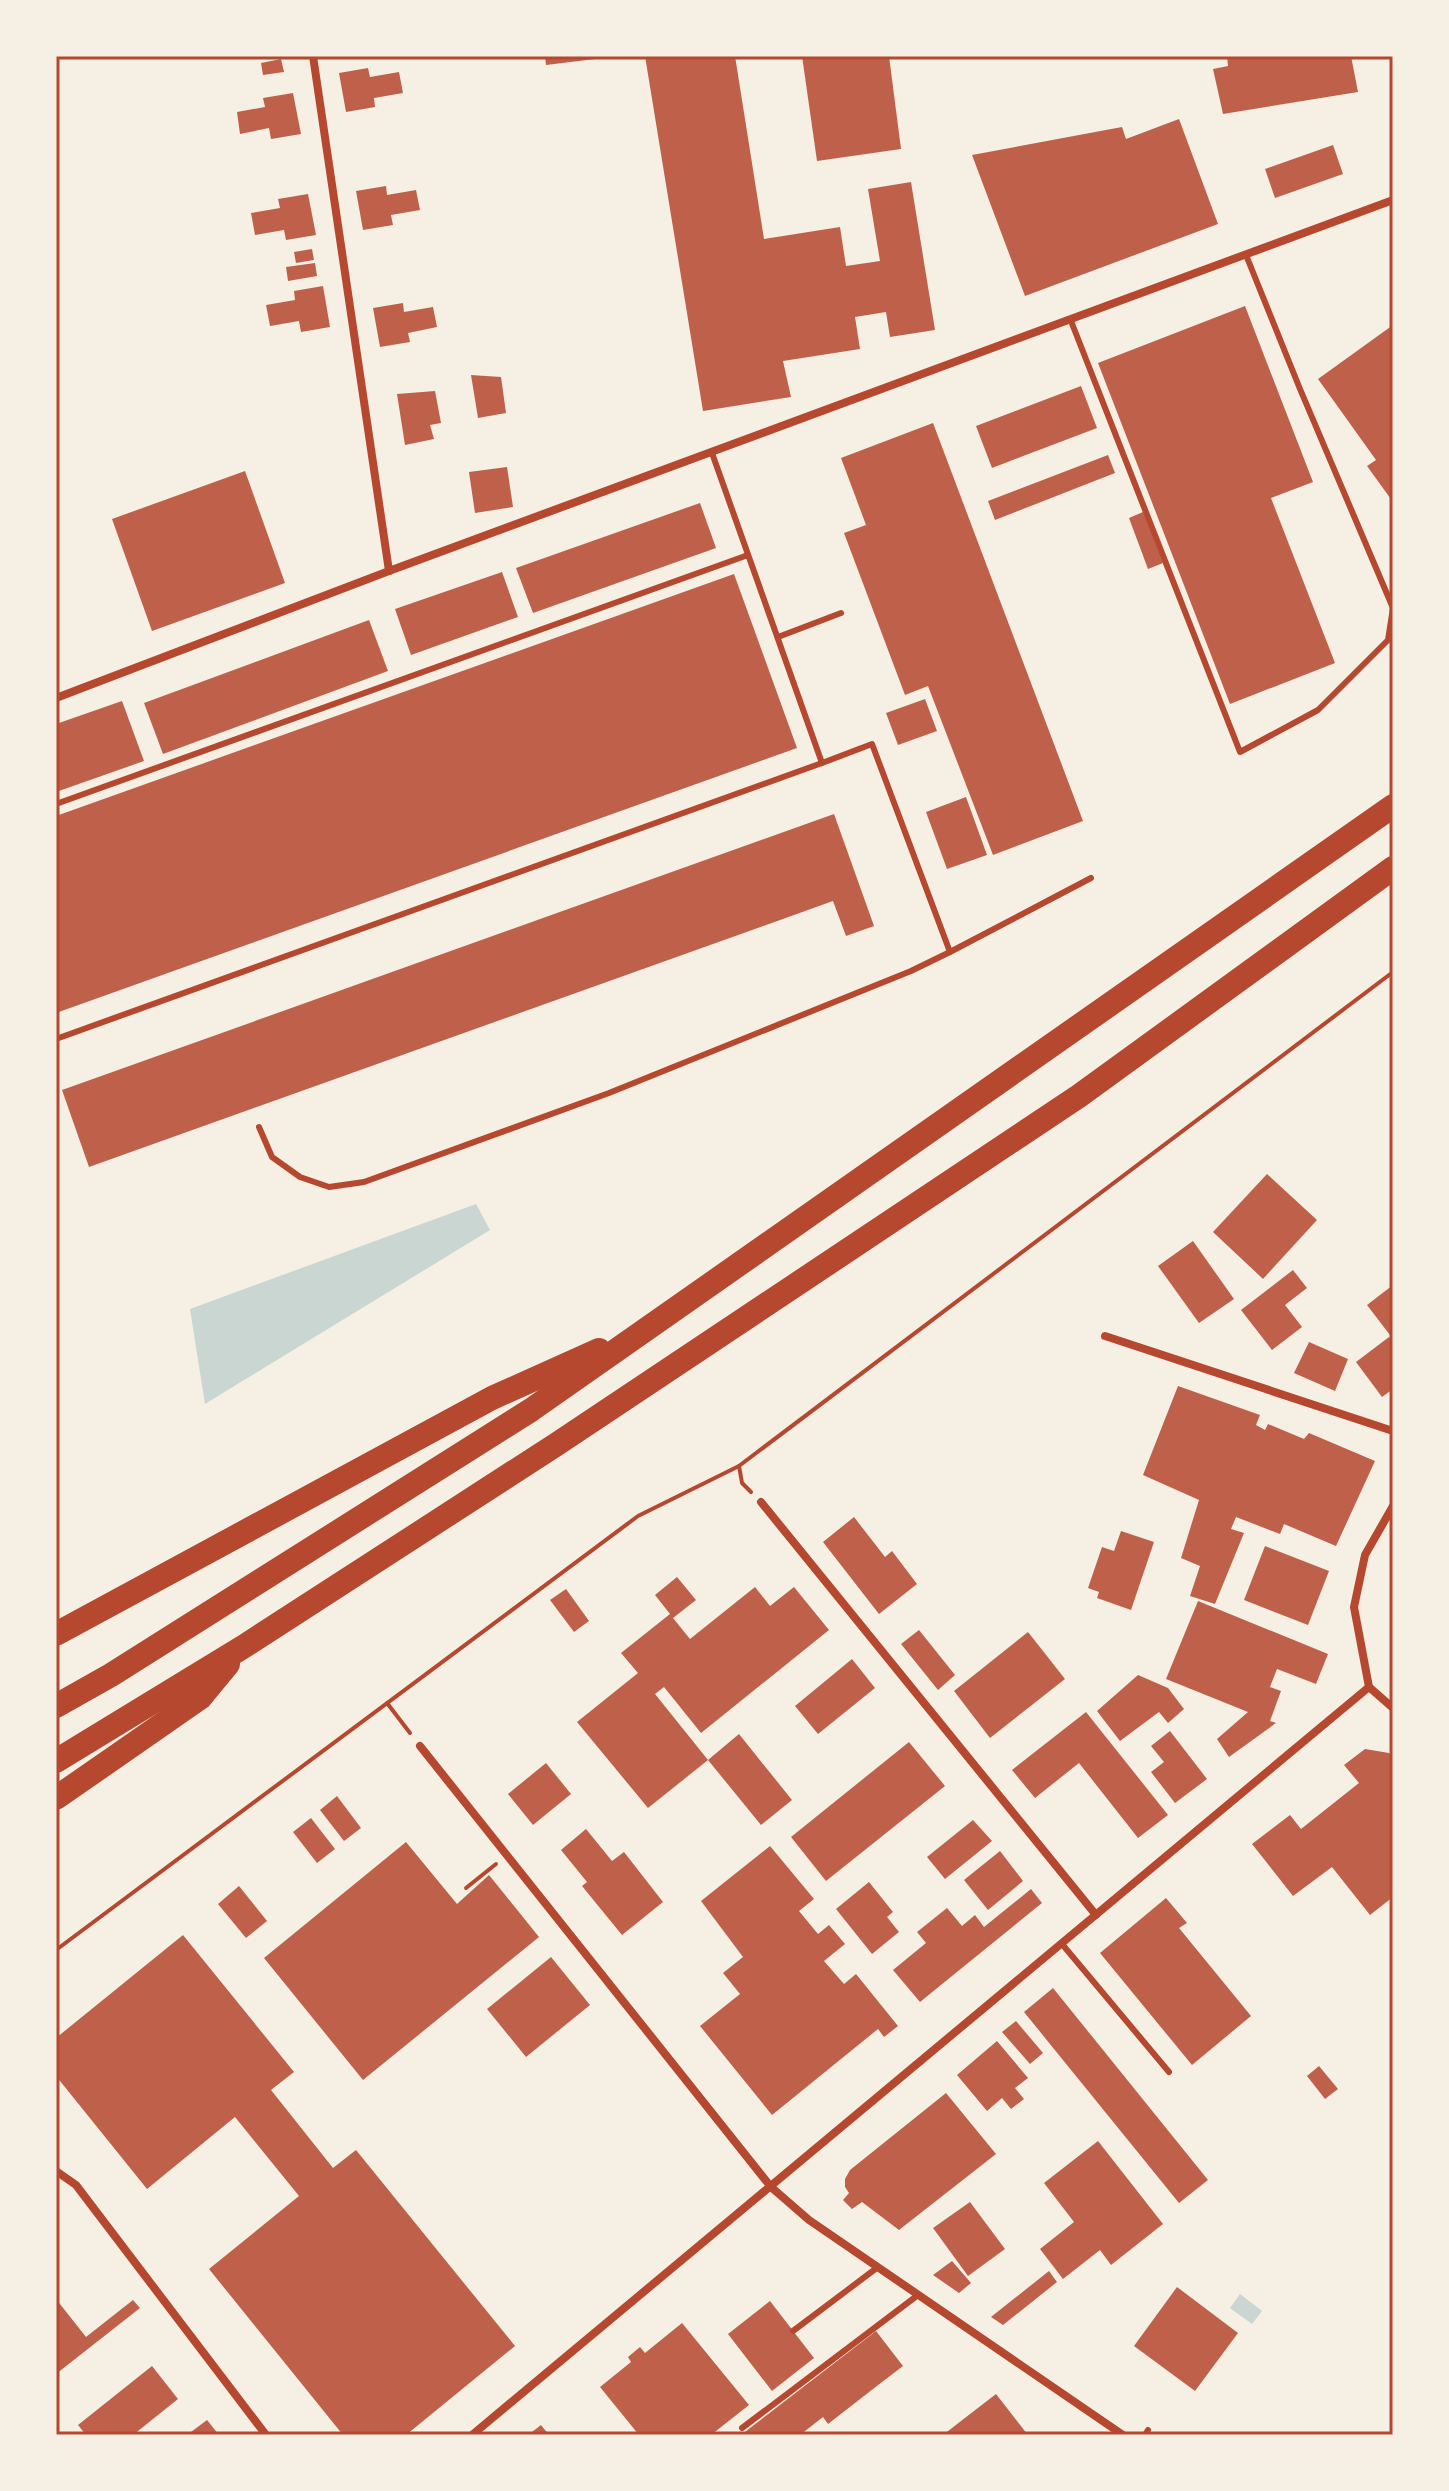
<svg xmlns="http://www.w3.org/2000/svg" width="1449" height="2491" viewBox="0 0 1449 2491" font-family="'Source Sans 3',sans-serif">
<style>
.water{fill:#c9d6d2}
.building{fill:#bf614a}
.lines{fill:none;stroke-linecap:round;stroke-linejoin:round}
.path{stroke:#b5482f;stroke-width:4}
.service{stroke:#b5482f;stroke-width:6}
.minor{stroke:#b5482f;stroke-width:8}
.motorway{stroke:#b5482f;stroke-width:24}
.neatline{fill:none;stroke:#b5482f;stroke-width:3}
</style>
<rect width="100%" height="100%" fill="#f6efe4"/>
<!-- water -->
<g class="water">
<polygon points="476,1204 490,1230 205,1404 190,1309"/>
<polygon points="1240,2294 1262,2311 1252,2324 1230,2308"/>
</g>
<!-- building -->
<g class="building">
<polygon points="545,56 594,56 595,59 546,65"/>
<polygon points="645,56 735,56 764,239 840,227 846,266 880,261 868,189 911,182 935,330 890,337 886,312 855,317 860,349 783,361 791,397 703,411"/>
<polygon points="802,56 889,56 901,149 817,161"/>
<polygon points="1227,56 1351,56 1358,92 1223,114 1213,69 1228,66"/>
<polygon points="281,59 284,72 263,75 261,63"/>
<polygon points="368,68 370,77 399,72 403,93 374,98 375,107 346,112 339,73"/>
<polygon points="293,93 301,134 271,139 269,128 240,134 237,112 265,107 263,98"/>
<polygon points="1179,119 1218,224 1025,296 972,155 1122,127 1126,139"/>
<polygon points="1333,145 1343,174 1275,198 1265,169"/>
<polygon points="386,186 387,195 416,190 420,210 391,215 393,225 363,230 356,191"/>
<polygon points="308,194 316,235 286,240 284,230 255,235 251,213 280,208 278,199"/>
<polygon points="312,249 314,260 296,263 294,252"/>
<polygon points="315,263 317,276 288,281 286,267"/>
<polygon points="323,286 330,327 301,332 299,321 270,326 266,305 295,300 294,291"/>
<polygon points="403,303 404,312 433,307 437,327 408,333 410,342 380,347 373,308"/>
<polygon points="1245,306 1313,482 1271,498 1335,663 1230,704 1098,363"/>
<polygon points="1393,325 1393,502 1367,466 1376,460 1318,379"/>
<polygon points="471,375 501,377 506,413 478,418"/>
<polygon points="1081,386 1097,428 992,468 976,426"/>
<polygon points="435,391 441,423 430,425 434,439 405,445 397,394"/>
<polygon points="933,423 1083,821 993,855 928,686 905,695 844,533 866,525 841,458"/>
<polygon points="1108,455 1115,473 995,520 988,501"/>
<polygon points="507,467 513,507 475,513 469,472"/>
<polygon points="245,471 285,583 152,631 112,519"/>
<polygon points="700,503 716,548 533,613 516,568"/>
<polygon points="1143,512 1163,563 1148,569 1129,518"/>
<polygon points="502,572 518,617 411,655 395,609"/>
<polygon points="734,574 797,748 56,1013 56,816"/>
<polygon points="369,620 388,671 163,754 144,703"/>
<polygon points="925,699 937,731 898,745 886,713"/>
<polygon points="122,701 144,761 56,792 56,724"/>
<polygon points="966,797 987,855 947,869 926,812"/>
<polygon points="834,814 874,926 846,936 833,901 89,1167 62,1090"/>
<polygon points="1267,1174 1317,1220 1263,1279 1213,1232"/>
<polygon points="1193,1241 1234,1299 1199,1323 1158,1266"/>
<polygon points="1293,1270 1307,1288 1285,1305 1302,1327 1272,1350 1241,1310"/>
<polygon points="1393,1285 1393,1339 1367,1305"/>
<polygon points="1389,1337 1393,1343 1393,1389 1382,1397 1356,1362"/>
<polygon points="1309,1342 1348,1359 1335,1391 1294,1373"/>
<polygon points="1178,1386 1260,1415 1256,1425 1265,1430 1268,1424 1304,1439 1309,1433 1375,1461 1336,1546 1284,1524 1280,1534 1236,1517 1231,1529 1244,1533 1215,1604 1190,1596 1200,1566 1181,1558 1199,1500 1143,1475"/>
<polygon points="854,1517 885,1557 892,1551 917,1584 879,1614 823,1542"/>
<polygon points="1121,1531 1154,1542 1131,1610 1097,1598 1099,1592 1088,1588 1102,1547 1114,1551"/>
<polygon points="1265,1546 1329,1571 1308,1625 1244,1600"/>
<polygon points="677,1577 696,1600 673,1618 690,1639 755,1587 770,1606 794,1587 829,1630 701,1733 664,1687 655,1694 708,1760 739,1734 792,1800 761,1825 708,1760 648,1808 577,1722 638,1673 621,1653 670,1614 655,1595"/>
<polygon points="566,1589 589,1621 574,1632 550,1600"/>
<polygon points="1198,1601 1328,1654 1316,1684 1277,1669 1270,1687 1281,1691 1270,1721 1276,1723 1229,1757 1217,1739 1248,1712 1166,1679"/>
<polygon points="919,1630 955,1675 938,1690 901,1644"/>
<polygon points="1028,1632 1065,1679 990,1738 954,1691"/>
<polygon points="852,1659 875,1688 818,1734 795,1706"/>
<polygon points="1138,1675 1168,1688 1184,1709 1168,1723 1159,1712 1120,1741 1097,1711"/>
<polygon points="1086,1712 1168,1815 1138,1838 1079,1763 1035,1798 1012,1770"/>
<polygon points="1170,1731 1207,1779 1175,1803 1151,1772 1164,1762 1151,1746"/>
<polygon points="909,1742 945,1786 826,1881 791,1837"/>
<polygon points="1365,1749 1389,1753 1393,1758 1393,1897 1370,1915 1332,1867 1293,1896 1252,1844 1290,1815 1301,1829 1359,1783 1344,1765"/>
<polygon points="546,1763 571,1794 533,1825 508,1794"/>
<polygon points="337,1796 361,1828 344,1841 320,1810"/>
<polygon points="311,1818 335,1849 317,1863 293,1832"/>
<polygon points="973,1820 992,1841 945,1879 927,1857"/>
<polygon points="586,1829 612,1861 624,1852 663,1902 622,1935 582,1886 587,1882 561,1850"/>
<polygon points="406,1842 457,1904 489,1875 539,1937 363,2080 264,1958"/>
<polygon points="770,1846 814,1899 799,1911 818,1934 829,1925 845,1944 824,1961 844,1984 856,1974 898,2026 884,2037 878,2029 772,2115 700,2026 740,1994 723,1973 743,1957 701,1901"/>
<polygon points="1000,1851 1023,1881 988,1910 964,1880"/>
<polygon points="869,1882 893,1912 887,1917 899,1932 872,1954 836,1909"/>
<polygon points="239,1886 267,1921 246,1938 218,1904"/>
<polygon points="1031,1889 1042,1903 920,2002 893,1970 926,1943 917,1932 947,1908 962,1926 975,1915 984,1927"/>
<polygon points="1166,1898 1187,1923 1179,1928 1251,2016 1192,2065 1100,1953"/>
<polygon points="183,1935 294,2072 271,2090 333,2168 356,2150 515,2346 406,2435 343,2435 209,2269 299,2196 235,2117 147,2189 56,2076 56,2038"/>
<polygon points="551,1957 590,2005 526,2057 487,2009"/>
<polygon points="1053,1988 1208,2180 1179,2203 1024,2012"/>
<polygon points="1016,2021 1043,2053 1030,2064 1002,2032"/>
<polygon points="997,2041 1028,2078 1015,2088 1024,2099 1011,2109 1002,2098 987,2111 957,2075"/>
<polygon points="1319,2066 1338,2089 1325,2099 1307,2076"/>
<polygon points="946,2093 996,2154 899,2230 862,2202 852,2209 843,2200 849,2193 845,2187 845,2179 850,2170"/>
<polygon points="1098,2141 1163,2224 1111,2265 1100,2250 1063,2279 1040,2249 1074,2222 1044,2183"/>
<polygon points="970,2202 1005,2249 968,2276 933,2228"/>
<polygon points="952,2261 971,2283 959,2293 933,2275"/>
<polygon points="1049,2271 1057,2282 1003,2325 991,2317"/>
<polygon points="1177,2287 1238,2333 1195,2391 1134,2346"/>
<polygon points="56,2299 86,2337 133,2300 140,2308 56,2374"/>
<polygon points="770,2301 814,2358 772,2391 728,2334"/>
<polygon points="682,2323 749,2405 711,2435 639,2435 600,2387 631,2362 628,2357 640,2347 645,2353"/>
<polygon points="876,2331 903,2366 873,2389 828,2424 823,2417 800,2435 741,2435"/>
<polygon points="152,2366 178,2399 133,2435 86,2435 78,2425"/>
<polygon points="996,2394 1028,2435 943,2435 961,2421"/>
<polygon points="207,2420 219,2435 187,2435"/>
<polygon points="541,2425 549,2435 528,2435"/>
</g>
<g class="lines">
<!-- path -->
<g class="path">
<polyline points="739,1466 742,1483 751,1492"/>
<polyline points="387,1703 410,1733"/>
<polyline points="466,1888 496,1864"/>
<polyline points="56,1950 638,1516 739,1466 1393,972"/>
</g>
<!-- service -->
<g class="service">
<polyline points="1246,255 1300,389 1393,608"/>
<polyline points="1071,321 1240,752 1318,710 1388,640 1393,608"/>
<polyline points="778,637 841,613"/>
<polyline points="56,804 748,555"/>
<polyline points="950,952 1091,878"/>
<polyline points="56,1039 822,763 712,453"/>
<polyline points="259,1127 272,1157 300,1177 329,1187 364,1182 609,1093 911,971 950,952 872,744 822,763"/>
<polyline points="1062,1944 1169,2072"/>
<polyline points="793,2331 878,2267"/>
<polyline points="742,2428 918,2295"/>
<polyline points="1145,2435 1148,2430"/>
</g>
<!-- minor -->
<g class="minor">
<polyline points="313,56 389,571"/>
<polyline points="56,698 389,571 1393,200"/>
<polyline points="1105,1336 1393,1431"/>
<polyline points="761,1502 1096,1915"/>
<polyline points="1369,1687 1354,1607 1365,1555 1393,1506"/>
<polyline points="1369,1687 1393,1708"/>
<polyline points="420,1746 771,2187 809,2220 1123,2435"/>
<polyline points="56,2171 76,2185 266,2435"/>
<polyline points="472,2435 1369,1687"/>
</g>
<!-- motorway -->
<g class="motorway">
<polyline points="56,1634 492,1398 599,1350"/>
<polyline points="56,1706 111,1675 531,1410 1393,806"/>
<polyline points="56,1761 243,1647 557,1444 1079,1096 1393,868"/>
<polyline points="56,1798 200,1698 228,1664"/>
</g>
</g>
<!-- border -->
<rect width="1449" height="2491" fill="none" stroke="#f6efe4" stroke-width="116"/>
<rect x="58" y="58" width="1333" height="2375" class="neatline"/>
</svg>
